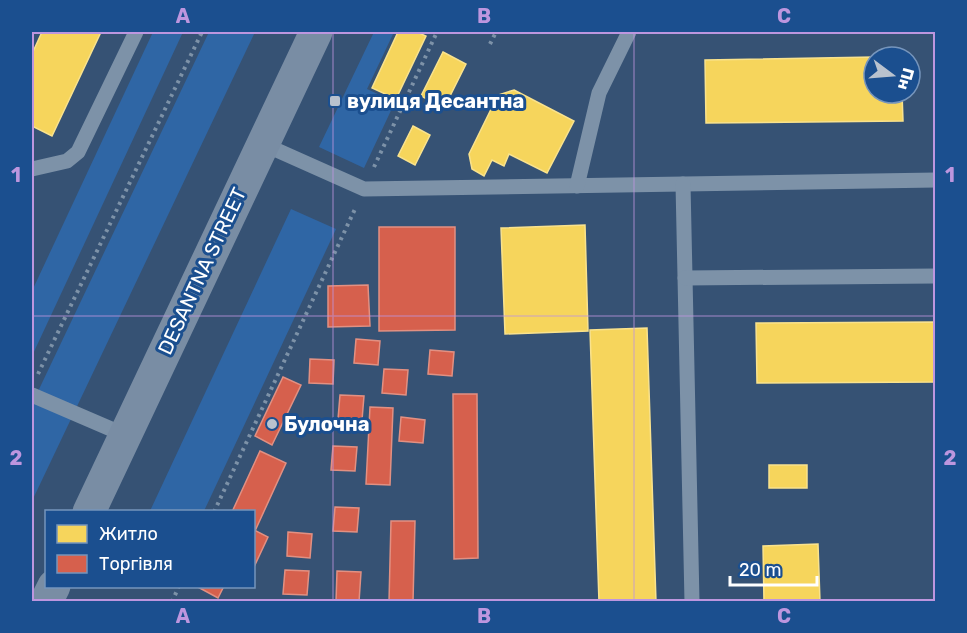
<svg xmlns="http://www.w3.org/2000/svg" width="967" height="633" viewBox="0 0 967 633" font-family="Rubik,sans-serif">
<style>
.green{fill:#2f66a5}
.homes{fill:#f6d55c;stroke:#f9e28d;stroke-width:1.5}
.shops{fill:#d6604d;stroke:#e29082;stroke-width:1.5}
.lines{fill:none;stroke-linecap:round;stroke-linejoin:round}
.path{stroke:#7d92a8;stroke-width:4;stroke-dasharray:3 4.5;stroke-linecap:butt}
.lane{stroke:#7d92a8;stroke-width:15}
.secondary{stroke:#798da4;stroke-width:33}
.grid{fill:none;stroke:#bd96df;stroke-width:1.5;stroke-opacity:0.55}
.poi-dot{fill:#b9c2ce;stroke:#1b4f8f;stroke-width:2}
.labels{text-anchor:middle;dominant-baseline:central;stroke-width:6;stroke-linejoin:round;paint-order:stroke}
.poi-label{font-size:20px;font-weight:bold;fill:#fff;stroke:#1b4f8f;text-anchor:start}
.street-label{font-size:20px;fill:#fff;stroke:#1b4f8f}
.neatline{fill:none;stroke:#bd96df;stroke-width:2}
.grid-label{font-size:20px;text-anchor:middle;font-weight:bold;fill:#bd96df}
</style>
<rect width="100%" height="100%" fill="#365274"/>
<!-- green -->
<g class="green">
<polygon points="153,32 183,32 32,356 32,291"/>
<polygon points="209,32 255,32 32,501 32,404"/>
<polygon points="374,32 394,32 367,89 395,102 364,168 319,147"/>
<polygon points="291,209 336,229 204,511 150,511"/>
</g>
<!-- homes -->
<g class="homes">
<polygon points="42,32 101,32 52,136 32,126 32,54"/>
<polygon points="398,32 417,32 426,36 396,99 372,88"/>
<polygon points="443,52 466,64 444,108 421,96"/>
<polygon points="874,57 874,93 902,93 903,121 706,123 705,60"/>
<polygon points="514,90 574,121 547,173 509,154 504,166 492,160 484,176 472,169 469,154 498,95"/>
<polygon points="413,126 430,135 415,165 398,156"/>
<polygon points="585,225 588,331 505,334 501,228"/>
<polygon points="936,322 936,382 757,383 756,323"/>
<polygon points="647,328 656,602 599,602 590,330"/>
<rect x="769" y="465" width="38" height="23"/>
<polygon points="818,544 820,602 764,602 763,546"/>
</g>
<!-- shops -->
<g class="shops">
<polygon points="379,227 455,227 455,330 379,331"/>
<polygon points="368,285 370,326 328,327 328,286"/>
<polygon points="356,339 380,341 378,365 354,363"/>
<polygon points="430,350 454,352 452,376 428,374"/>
<polygon points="310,359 334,360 333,384 309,383"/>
<polygon points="384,369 408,370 406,395 382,393"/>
<polygon points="283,377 301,385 272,445 255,436"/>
<polygon points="453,394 477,394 478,558 454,559"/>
<polygon points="340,395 364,396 362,420 338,419"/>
<polygon points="370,407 393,408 390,485 366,484"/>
<polygon points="401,417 425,420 423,443 399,441"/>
<polygon points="333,446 357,447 355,471 331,470"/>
<polygon points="260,451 286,463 255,531 254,512 232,512"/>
<polygon points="335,507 359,508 357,532 333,531"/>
<polygon points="391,521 415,521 413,602 389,602"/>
<polygon points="254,530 268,537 254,567"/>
<polygon points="288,532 312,534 310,558 287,556"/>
<polygon points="285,570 309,571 307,595 283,594"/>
<polygon points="337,571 361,572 359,602 336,602"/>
<polygon points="196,586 224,586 218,598"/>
</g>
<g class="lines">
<!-- path -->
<g class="path">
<polyline points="490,44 496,32"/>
<polyline points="374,167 437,32"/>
<polyline points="38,374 202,32"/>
<polyline points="214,512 355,209"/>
<polyline points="172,602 179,586"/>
</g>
<!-- lane -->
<g class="lane">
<polyline points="263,144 364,189 936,180"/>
<polyline points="32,169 67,161 78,152 136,32"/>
<polyline points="683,184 692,602"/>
<polyline points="577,186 599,93 629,32"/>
<polyline points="685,278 936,276"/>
<polyline points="32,395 125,435"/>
</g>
<!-- secondary -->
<g class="secondary">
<polyline points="89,512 316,32"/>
<polyline points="46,602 54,586"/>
</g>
</g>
<!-- grid -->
<path class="grid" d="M333,32v570M634,32v570M32,316h904"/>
<!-- markers -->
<g class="poi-dot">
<rect x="329" y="95" width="12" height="12" rx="3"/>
<circle cx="272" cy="424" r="6"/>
</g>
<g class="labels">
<!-- poi labels -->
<g class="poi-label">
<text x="347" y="101">вулиця Десантна</text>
<text x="284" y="424">Булочна</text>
</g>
<!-- street labels -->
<g class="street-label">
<text transform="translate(202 271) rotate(-65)">DESANTNA STREET</text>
</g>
</g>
<!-- border -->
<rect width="967" height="633" fill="none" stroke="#1b4f8f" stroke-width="66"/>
<!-- legend -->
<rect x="45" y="510" width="210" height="78" fill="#1b4f8f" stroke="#7695bc" stroke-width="1.5"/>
<rect x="57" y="525" width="30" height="18" fill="#f6d55c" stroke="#7695bc" stroke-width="1.5"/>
<text x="99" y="540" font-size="18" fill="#ffffff">Житло</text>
<rect x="57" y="555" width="30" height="18" fill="#d6604d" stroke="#7695bc" stroke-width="1.5"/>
<text x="99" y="570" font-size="18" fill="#ffffff">Торгівля</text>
<!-- north arrow -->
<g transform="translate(892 75) rotate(106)"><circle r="28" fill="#1b4f8f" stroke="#7695bc" stroke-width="1.5"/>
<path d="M0-4.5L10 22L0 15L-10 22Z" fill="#b9c2ce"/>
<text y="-9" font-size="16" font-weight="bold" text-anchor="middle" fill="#ffffff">Пн</text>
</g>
<!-- scale -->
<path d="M730 576v9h87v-9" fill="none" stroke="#ffffff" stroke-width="3"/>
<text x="739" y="576" font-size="18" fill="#ffffff" stroke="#1b4f8f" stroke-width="4.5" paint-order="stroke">20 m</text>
<rect x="33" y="33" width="901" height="567" class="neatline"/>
<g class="grid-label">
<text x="183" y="23">A</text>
<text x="484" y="23">B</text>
<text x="784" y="23">C</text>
<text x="16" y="182">1</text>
<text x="950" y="182">1</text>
<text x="16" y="465">2</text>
<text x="950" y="465">2</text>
<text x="183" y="623">A</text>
<text x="484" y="623">B</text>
<text x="784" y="623">C</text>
</g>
</svg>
